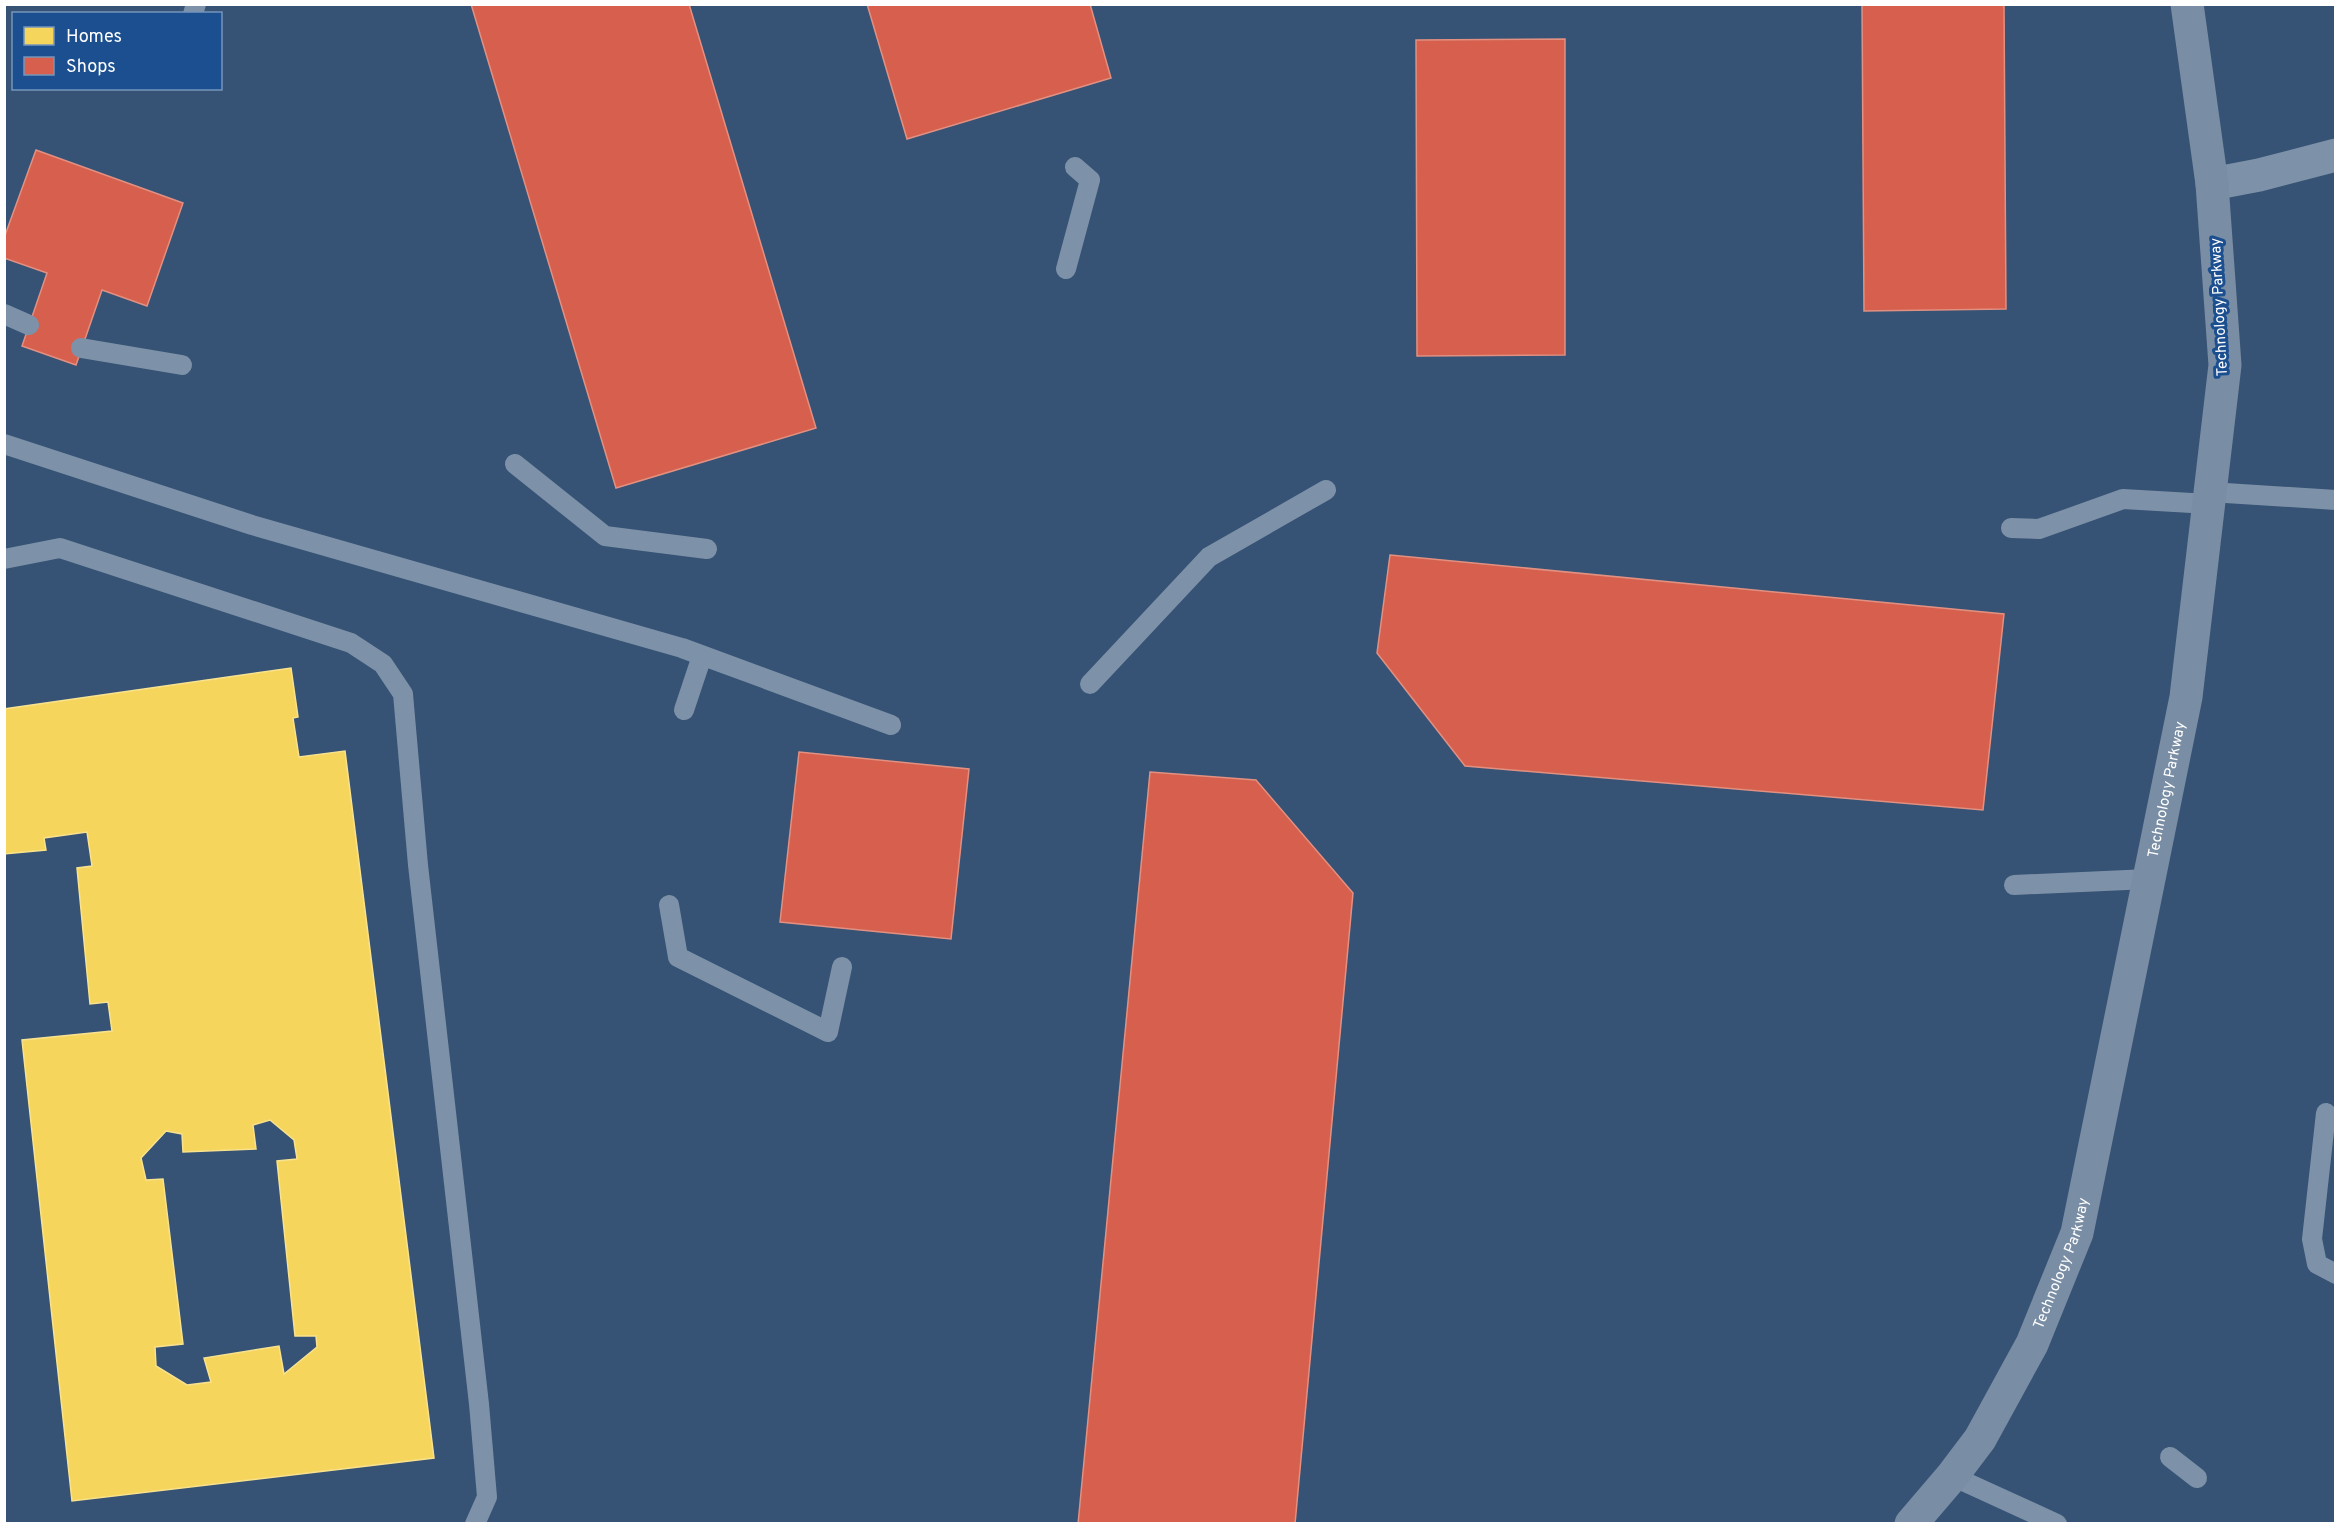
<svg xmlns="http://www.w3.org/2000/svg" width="2340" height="1528" viewBox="0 0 2340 1528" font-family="Overpass,sans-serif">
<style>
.homes{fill:#f6d55c;stroke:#f9e28d;stroke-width:1.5;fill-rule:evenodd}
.shops{fill:#d6604d;stroke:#e29082;stroke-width:1.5}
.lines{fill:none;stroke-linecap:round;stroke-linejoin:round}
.lane{stroke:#7d92a8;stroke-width:20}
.street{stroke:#7d92a8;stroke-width:33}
.secondary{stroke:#798da4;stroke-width:33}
.labels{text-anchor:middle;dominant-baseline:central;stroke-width:6;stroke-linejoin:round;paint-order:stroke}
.street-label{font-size:15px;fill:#fff;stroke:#1b4f8f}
</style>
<rect width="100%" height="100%" fill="#365274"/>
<!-- homes -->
<path class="homes" d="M291,668l7,49 -5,1 6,39 46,-6 89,707 -362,43 -50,-461 90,-9 -4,-29 -18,2 -13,-136 15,-2 -5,-34 -43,6 2,12 -42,4v-145zM270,1120l24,20 3,19 -20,2 18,175h21l1,11 -33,27 -5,-28 -75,12 7,24 -24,3 -31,-19 -1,-19 28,-3 -20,-165 -17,1 -5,-22 25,-27 16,3 1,18 73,-3 -3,-24z"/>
<!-- shops -->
<g class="shops">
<polygon points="471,4 689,4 816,428 616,488"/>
<polygon points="867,4 1090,4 1111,78 907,139"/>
<polygon points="1862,4 2004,4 2006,309 1864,311"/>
<polygon points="1565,39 1565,355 1417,356 1416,40"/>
<polygon points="36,150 183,203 147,306 102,290 76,365 22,346 47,273 4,258 4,238"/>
<polygon points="1390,555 2004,614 1983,810 1465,766 1377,653"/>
<polygon points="799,752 969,769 951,939 780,922"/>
<polygon points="1150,772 1256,780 1353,893 1295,1524 1078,1524"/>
</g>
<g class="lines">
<!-- lane -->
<g class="lane">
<polyline points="193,14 196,4"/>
<polyline points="1066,269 1090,180 1075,167"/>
<polyline points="4,314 29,325"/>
<polyline points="81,348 182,365"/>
<polyline points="4,444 252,525 682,648 891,725"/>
<polyline points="515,464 605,536 707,549"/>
<polyline points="2210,492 2336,500"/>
<polyline points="2011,528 2039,529 2123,499 2209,504"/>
<polyline points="4,559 60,548 351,643 383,664 403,694 418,865 479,1404 487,1497 475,1524"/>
<polyline points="1090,684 1209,557 1326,490"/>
<polyline points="684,710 702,656"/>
<polyline points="2014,885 2149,879"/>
<polyline points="669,905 678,957 828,1032 842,967"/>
<polyline points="2326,1113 2312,1239 2317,1264 2336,1274"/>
<polyline points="2170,1457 2197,1478"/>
<polyline points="1952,1476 2057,1524"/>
</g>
<!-- street -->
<polyline class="street" points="2212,184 2259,175 2336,155"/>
<!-- secondary -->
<path class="secondary" id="s1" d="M1911,1524l41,-48 28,-37 52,-95 45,-111 109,-536 39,-332 -13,-181 -25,-180"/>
</g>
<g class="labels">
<!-- street labels -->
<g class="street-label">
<text transform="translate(2220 307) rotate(-93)">Technology Parkway</text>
<text stroke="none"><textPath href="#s1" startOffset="790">Technology Parkway</textPath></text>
<text stroke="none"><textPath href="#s1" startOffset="304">Technology Parkway</textPath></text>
</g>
</g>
<!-- border -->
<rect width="2340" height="1528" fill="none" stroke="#ffffff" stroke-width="12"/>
<!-- legend -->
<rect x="12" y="12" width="210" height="78" fill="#1b4f8f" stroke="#7695bc" stroke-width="1.5"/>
<rect x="24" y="27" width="30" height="18" fill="#f6d55c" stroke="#7695bc" stroke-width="1.5"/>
<text x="66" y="42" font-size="18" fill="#ffffff">Homes</text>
<rect x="24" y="57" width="30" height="18" fill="#d6604d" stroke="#7695bc" stroke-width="1.5"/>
<text x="66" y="72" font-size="18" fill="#ffffff">Shops</text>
</svg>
